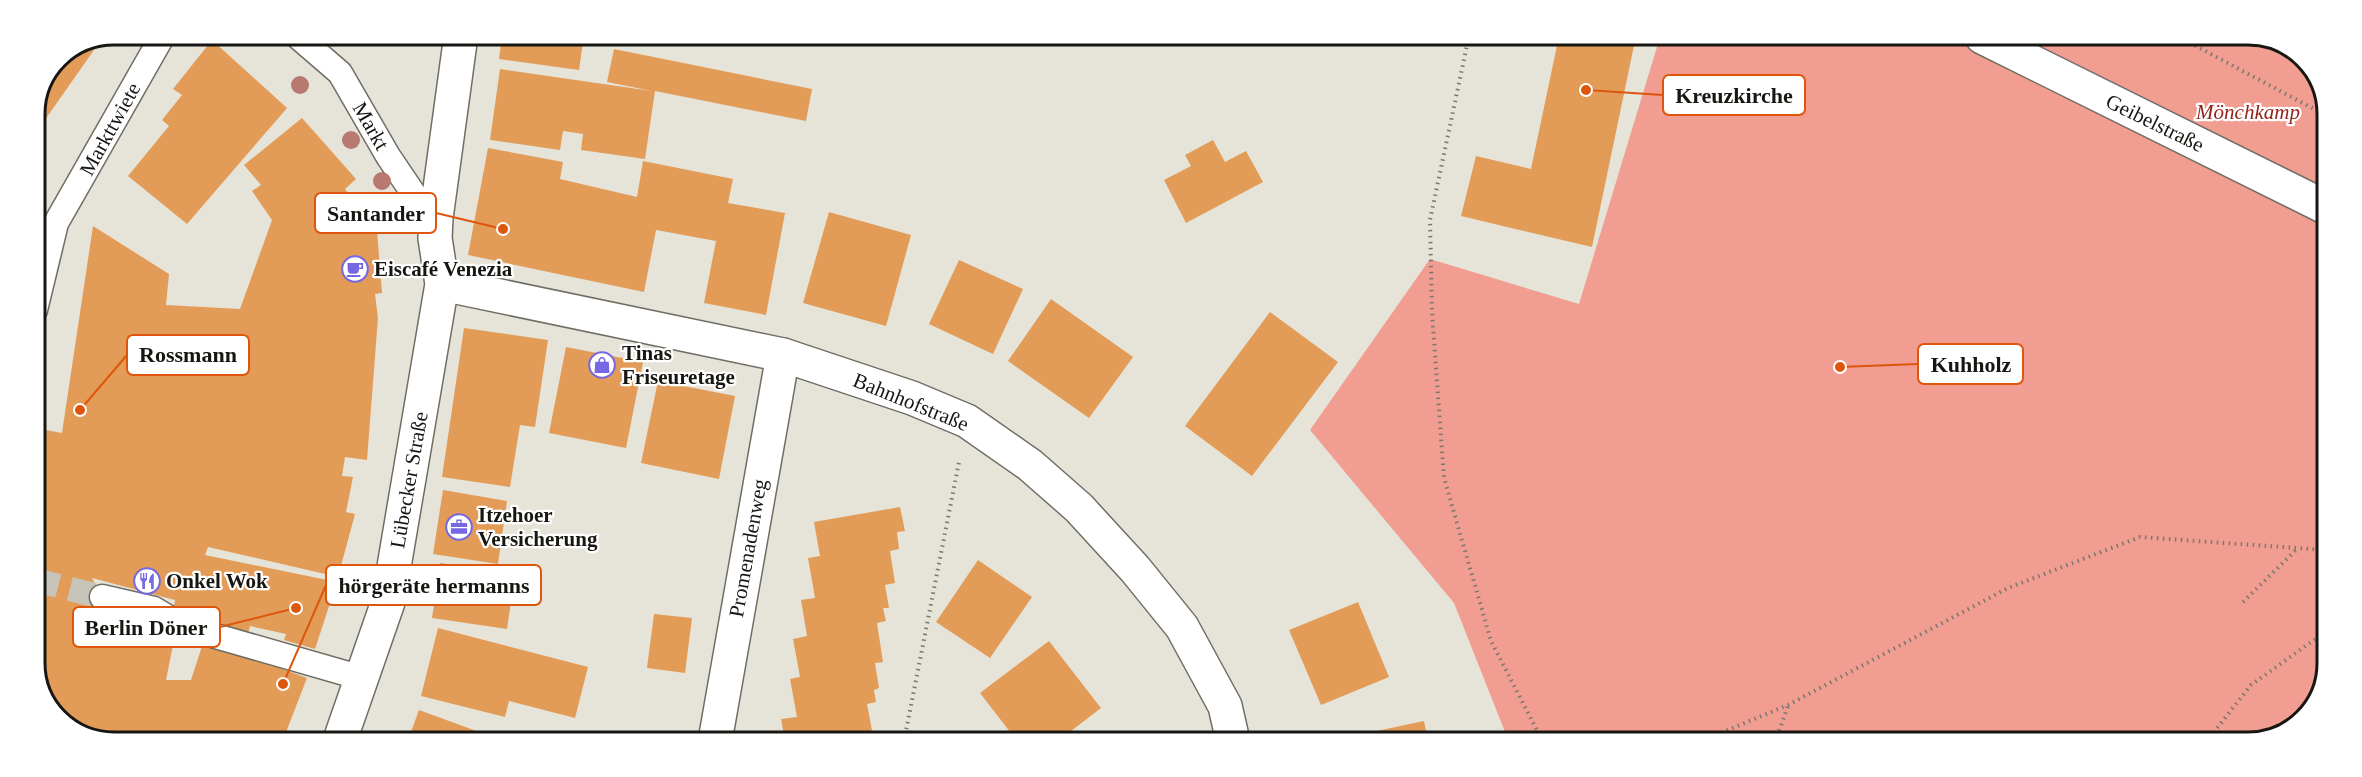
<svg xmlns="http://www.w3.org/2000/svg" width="2362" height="777" viewBox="0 0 2362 777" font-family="Georgia,serif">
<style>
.green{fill:#f19d91}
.building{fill:#e29c58}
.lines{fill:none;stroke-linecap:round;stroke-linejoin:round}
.pedestrian-tunnel{stroke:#c7c5ba;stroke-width:24;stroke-dasharray:24 12;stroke-linecap:butt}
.pedestrian-casing{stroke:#706e64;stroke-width:27}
.minor-casing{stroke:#706e64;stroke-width:36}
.tertiary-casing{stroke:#706e64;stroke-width:36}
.path{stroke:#79776f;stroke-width:4;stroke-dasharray:1.5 4.5;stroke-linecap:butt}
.pedestrian{stroke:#fff;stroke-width:24}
.minor{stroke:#fff;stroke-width:33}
.tertiary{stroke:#fff;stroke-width:33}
.tree{fill:#b87970}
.labels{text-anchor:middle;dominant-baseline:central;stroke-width:4.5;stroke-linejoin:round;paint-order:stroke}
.park-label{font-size:21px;font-style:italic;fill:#93221a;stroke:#fff}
.street-label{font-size:21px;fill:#171612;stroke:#fff}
.poi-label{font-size:21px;font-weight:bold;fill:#171612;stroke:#fff;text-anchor:start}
.rim{fill:none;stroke:#171612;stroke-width:3}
.leader{fill:none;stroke:#de560c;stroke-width:2}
.callout-dot{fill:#de560c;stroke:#fff;stroke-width:2}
.callout{fill:#fff;stroke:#de560c;stroke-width:2}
.callout-label{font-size:22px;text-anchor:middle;font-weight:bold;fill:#171612}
</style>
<rect width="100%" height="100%" fill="#e6e4d8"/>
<!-- green -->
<polygon class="green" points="1660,37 2269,37 2311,65 2327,108 2325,684 2296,726 2249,742 1509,742 1454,603 1310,430 1430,259 1579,304"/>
<!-- building -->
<g class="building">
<polygon points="360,35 387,35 369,42"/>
<polygon points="502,35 584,35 579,70 499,59"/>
<polygon points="1559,36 1636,36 1592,247 1461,216 1476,156 1531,169"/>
<polygon points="101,40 35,134 35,113 58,57"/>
<polygon points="212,40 287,108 187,224 128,176 169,126 162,120 182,95 173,89"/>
<polygon points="614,49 812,89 806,121 655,91 645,159 581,150 583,134 563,131 560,150 490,140 500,69 652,91 607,82"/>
<polygon points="302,118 356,179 345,189 377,231 382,293 375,294 378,318 367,460 345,457 342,476 353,477 346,512 355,514 338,577 208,547 205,555 337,582 315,649 284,640 286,634 250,626 247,637 221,630 223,624 173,611 175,600 92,578 110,610 129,614 174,640 166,680 191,680 204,640 307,678 283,740 93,740 54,715 35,669 35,428 62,433 93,226 169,274 166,305 240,309 272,220 252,191 261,185 244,165"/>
<polygon points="1213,140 1225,162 1246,151 1263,182 1186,223 1164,180 1191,166 1185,155"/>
<polygon points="488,148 563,162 560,179 637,197 643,161 733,179 728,203 785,213 766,315 704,303 716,241 656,230 644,292 468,255"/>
<polygon points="829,212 911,235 886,326 803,303"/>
<polygon points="959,260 1023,289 993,354 929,324"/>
<polygon points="1051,299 1133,357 1089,418 1008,361"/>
<polygon points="1270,312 1338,362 1252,476 1185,426"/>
<polygon points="464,328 548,340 535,427 520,425 510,487 442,477"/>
<polygon points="566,347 643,362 626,448 549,433"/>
<polygon points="658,381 735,396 719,479 641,463"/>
<polygon points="443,490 507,501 498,564 433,554"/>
<polygon points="900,507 905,531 897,532 899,549 890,551 895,583 885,585 889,608 883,608 886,621 877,623 883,662 875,663 879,688 874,690 876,702 867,704 874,741 785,741 781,719 797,717 790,679 800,677 793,639 807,636 801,600 815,598 808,558 820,556 814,522"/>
<polygon points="978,560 1032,597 990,658 936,622"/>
<polygon points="440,563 515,574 507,629 432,618"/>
<polygon points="1358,602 1389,677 1321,705 1289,630"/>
<polygon points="654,614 692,618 685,673 647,668"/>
<polygon points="438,628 588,667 575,718 509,701 505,717 421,696"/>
<polygon points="1049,641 1101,708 1058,741 1017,741 980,693"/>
<polygon points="419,710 490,736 488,740 408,740"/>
<polygon points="1424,721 1428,741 1335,741 1334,740"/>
</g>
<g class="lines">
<!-- pedestrian-tunnel -->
<polyline class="pedestrian-tunnel" points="35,580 102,597"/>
<!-- pedestrian casing -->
<g class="pedestrian-casing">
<g id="pedestrian">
<polyline points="296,35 340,73 388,156 436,227"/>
<polyline points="35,310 56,223 163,35"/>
<polyline points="102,597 154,609 184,627 362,678"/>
</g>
</g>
<!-- minor casing -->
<g class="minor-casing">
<g id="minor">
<polyline points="442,284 783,355 912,398 967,421 1030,465 1079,508 1135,569 1182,627 1225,706 1233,741"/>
<polyline points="340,740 388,602 442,284 435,238 436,218 461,35"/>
<polyline points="715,741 783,355"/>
</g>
</g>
<!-- tertiary casing -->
<g class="tertiary-casing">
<polyline id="tertiary" points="1982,37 2327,208"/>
</g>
<!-- path -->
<g class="path">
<polyline points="1469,36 1430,220 1432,312 1444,478 1491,641 1543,742"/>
<polyline points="2179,37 2327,116"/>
<polyline points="2243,602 2297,549"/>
<polyline points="904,741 959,462"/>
<polyline points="1699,742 1788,705 2008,588 2140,537 2325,550"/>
<polyline points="1775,742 1788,706"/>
<polyline points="2206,742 2251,685 2325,632"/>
</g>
<!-- pedestrian -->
<use href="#pedestrian" class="pedestrian"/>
<!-- minor -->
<use href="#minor" class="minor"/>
<!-- tertiary -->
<use href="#tertiary" class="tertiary"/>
</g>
<!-- trees -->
<g class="tree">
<circle cx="300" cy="85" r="9"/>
<circle cx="351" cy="140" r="9"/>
<circle cx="382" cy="181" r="9"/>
</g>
<!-- icons -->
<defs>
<g id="cafe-ring" transform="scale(1.35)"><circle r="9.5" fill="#fff" stroke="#7767e2" stroke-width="1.5"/><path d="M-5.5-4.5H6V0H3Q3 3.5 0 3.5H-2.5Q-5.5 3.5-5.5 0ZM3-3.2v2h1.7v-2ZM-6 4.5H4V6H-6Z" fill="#7767e2"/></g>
<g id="shop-ring" transform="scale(1.35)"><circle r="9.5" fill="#fff" stroke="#7767e2" stroke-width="1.5"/><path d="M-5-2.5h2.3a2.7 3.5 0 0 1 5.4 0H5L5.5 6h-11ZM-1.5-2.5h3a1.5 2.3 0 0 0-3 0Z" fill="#7767e2"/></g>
<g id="office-ring" transform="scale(1.35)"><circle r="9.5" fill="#fff" stroke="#7767e2" stroke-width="1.5"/><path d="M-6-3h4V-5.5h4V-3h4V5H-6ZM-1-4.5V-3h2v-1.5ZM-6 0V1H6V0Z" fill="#7767e2"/></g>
<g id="restaurant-ring" transform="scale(1.35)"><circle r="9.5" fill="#fff" stroke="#7767e2" stroke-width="1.5"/><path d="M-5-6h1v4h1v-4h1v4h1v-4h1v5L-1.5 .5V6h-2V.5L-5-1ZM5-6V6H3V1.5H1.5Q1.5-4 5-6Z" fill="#7767e2"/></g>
</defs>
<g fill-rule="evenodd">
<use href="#cafe-ring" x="355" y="269"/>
<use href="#shop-ring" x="602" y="365"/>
<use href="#office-ring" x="459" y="527"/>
<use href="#restaurant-ring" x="147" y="581"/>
</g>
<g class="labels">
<!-- park labels -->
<g class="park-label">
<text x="2248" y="112">Mönchkamp</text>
</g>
<!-- street labels -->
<g class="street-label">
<text transform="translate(2155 123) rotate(26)">Geibelstraße</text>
<text transform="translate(371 126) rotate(60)">Markt</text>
<text transform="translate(110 129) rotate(-61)">Markttwiete</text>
<text transform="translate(911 402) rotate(22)">Bahnhofstraße</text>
<text transform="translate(409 480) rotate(-80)">Lübecker Straße</text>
<text transform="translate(748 548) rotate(-80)">Promenadenweg</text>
</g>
<!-- poi labels -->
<g class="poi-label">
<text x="374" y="269">Eiscafé Venezia</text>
<text x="622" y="353">Tinas<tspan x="622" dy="24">Friseuretage</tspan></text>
<text x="478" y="515">Itzehoer<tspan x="478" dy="24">Versicherung</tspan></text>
<text x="166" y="581">Onkel Wok</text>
</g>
</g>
<!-- crop -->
<path d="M0 0H2362V777H0ZM114 45H2248A69 69 0 0 1 2317 114V663A69 69 0 0 1 2248 732H114A69 69 0 0 1 45 663V114A69 69 0 0 1 114 45Z" fill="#fff" fill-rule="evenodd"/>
<path class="rim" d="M114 45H2248A69 69 0 0 1 2317 114V663A69 69 0 0 1 2248 732H114A69 69 0 0 1 45 663V114A69 69 0 0 1 114 45Z"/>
<!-- callouts -->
<path class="leader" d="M1586 90L1663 95M503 229L436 213M80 410L127 355M1840 367L1918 364M283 684L326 585M296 608L220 627"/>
<g class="callout-dot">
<circle cx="1586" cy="90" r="6"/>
<circle cx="503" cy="229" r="6"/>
<circle cx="80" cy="410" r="6"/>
<circle cx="1840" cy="367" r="6"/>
<circle cx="283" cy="684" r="6"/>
<circle cx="296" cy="608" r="6"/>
</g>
<g class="callout">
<rect x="1663" y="75" width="142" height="40" rx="6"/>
<rect x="315" y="193" width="121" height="40" rx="6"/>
<rect x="127" y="335" width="122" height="40" rx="6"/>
<rect x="1918" y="344" width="105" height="40" rx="6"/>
<rect x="326" y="565" width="215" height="40" rx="6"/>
<rect x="73" y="607" width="147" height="40" rx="6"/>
</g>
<g class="callout-label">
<text x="1734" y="103">Kreuzkirche</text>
<text x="376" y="221">Santander</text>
<text x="188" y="362">Rossmann</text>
<text x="1971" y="372">Kuhholz</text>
<text x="434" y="593">hörgeräte hermanns</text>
<text x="146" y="635">Berlin Döner</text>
</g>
</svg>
